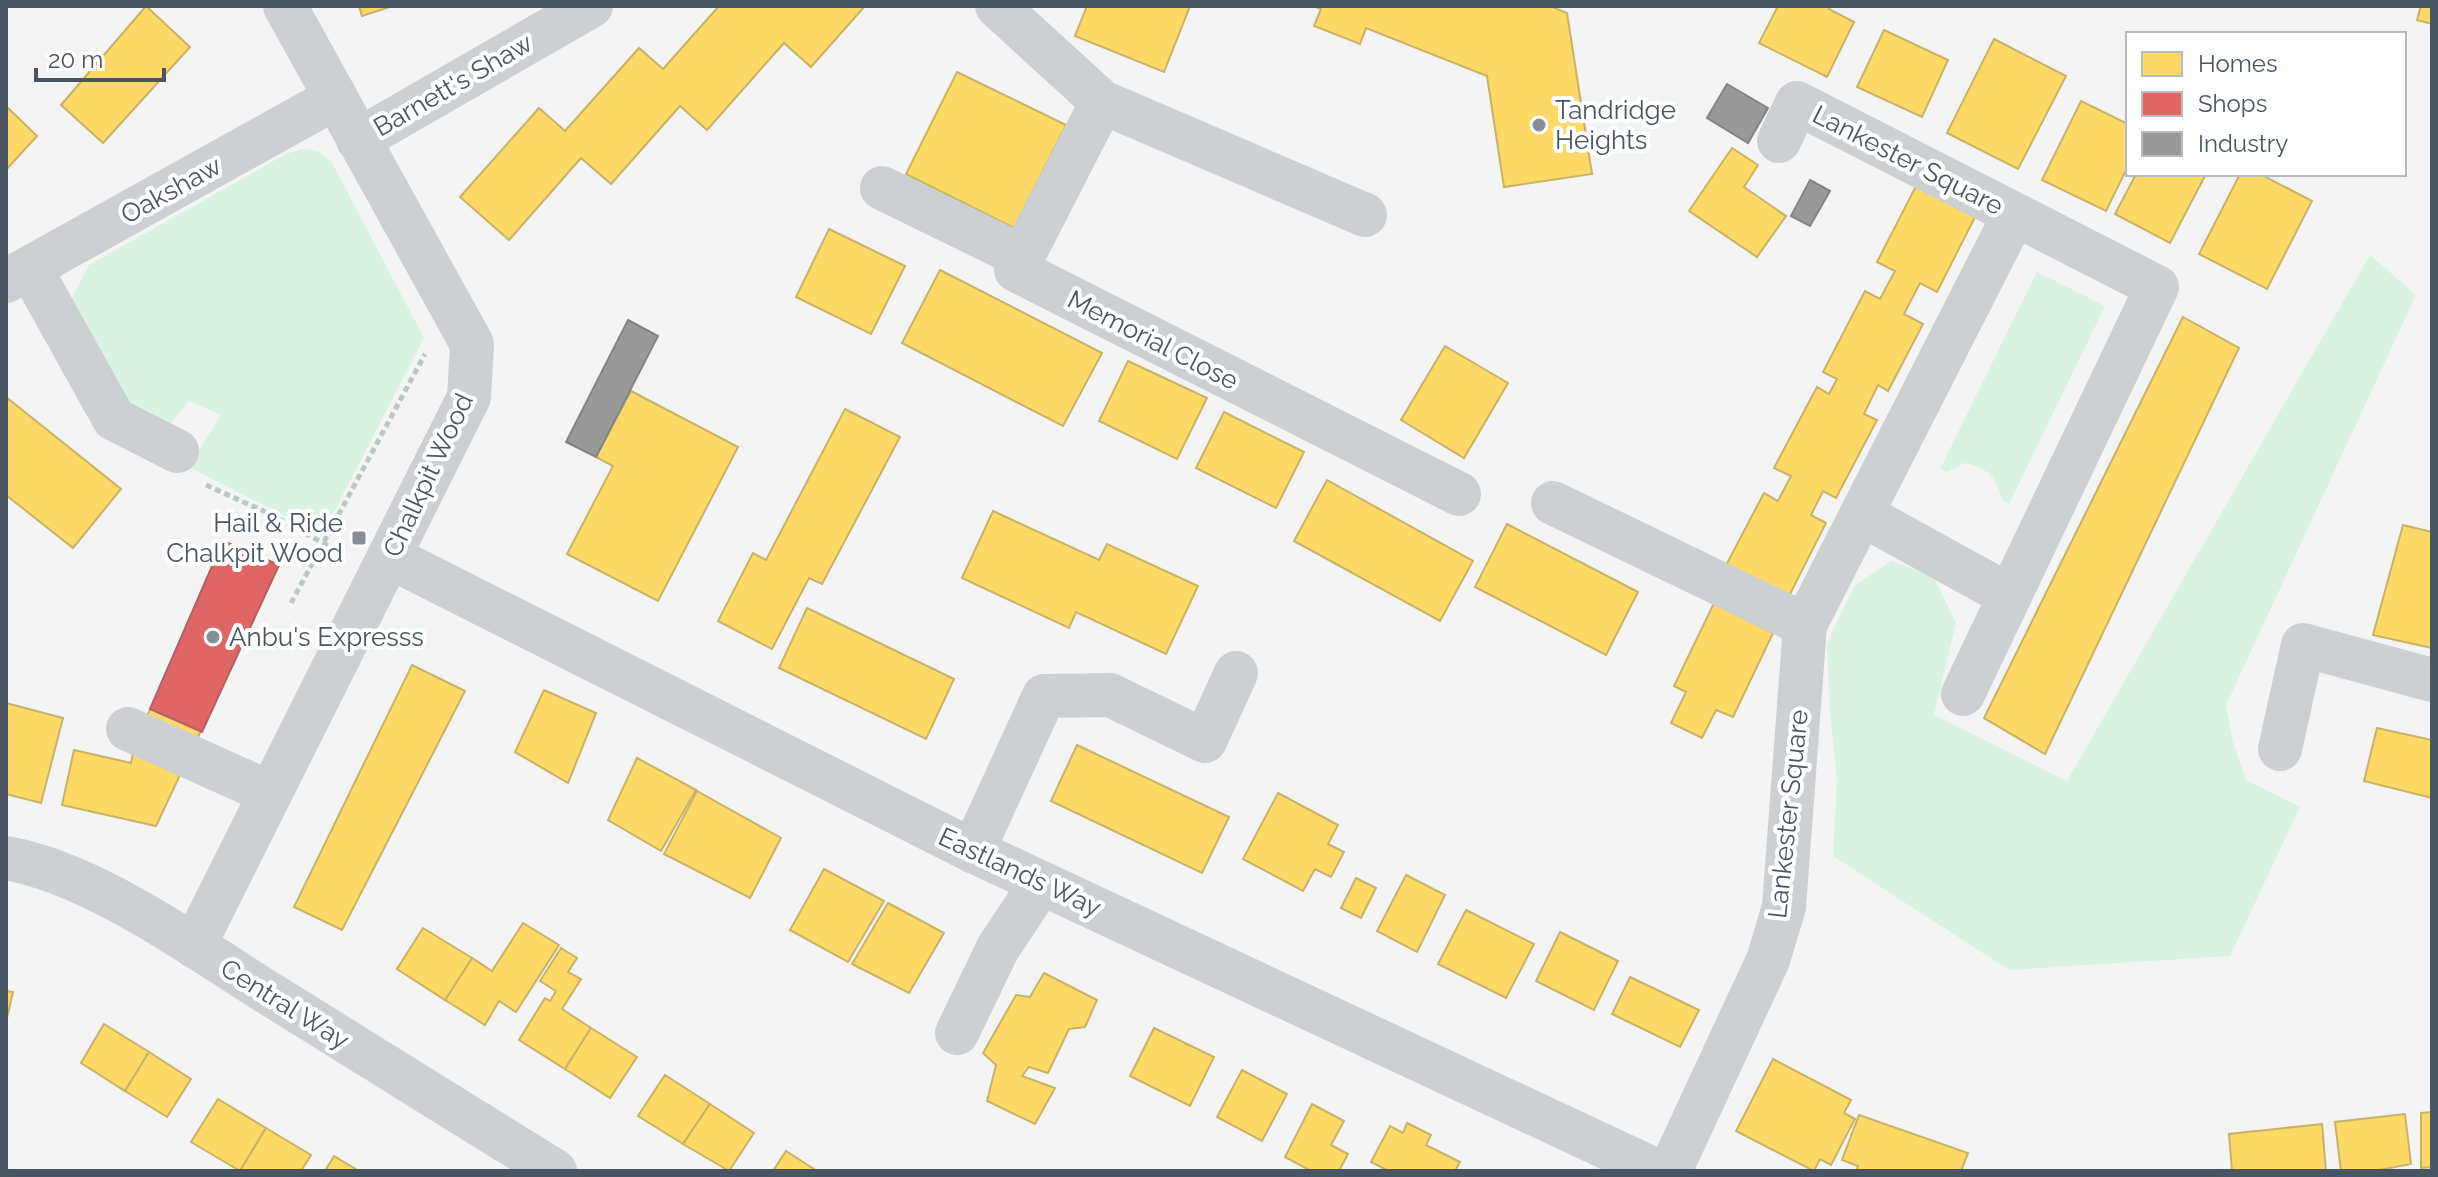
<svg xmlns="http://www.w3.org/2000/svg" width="2438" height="1177" viewBox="0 0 2438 1177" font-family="Raleway,sans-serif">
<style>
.green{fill:#d8f3e2}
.homes{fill:#ffd966;stroke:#c8b265;stroke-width:2}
.shops{fill:#e06666;stroke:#b36165;stroke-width:2}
.industry{fill:#999;stroke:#818588;stroke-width:2}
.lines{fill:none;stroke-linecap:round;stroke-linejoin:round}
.path{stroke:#bac8c4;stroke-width:5;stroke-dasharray:6 4;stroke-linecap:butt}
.minor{stroke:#cdd0d3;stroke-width:44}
.poi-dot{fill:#858d95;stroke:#fff;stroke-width:3}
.labels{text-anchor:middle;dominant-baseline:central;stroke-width:8;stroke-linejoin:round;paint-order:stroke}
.street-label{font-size:26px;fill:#495662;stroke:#fff}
.poi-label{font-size:26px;fill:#495662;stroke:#fff;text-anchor:start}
</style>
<rect width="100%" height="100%" fill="#f4f4f4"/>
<!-- green -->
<g class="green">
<polygon points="302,149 318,151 331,161 424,338 322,535 189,467 221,415 189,401 167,427 123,405 70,302 89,265 286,154"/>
<polygon points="2370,255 2416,295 2226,705 2233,742 2246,780 2300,807 2230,956 2009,970 1833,856 1837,778 1830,714 1827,643 1854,586 1891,561 1933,576 1956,623 1934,715 2067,781"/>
<path d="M2037,272l68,34 -96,198 -7,-4c-5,-23 -15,-33 -38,-37l-17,9 -7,-3z"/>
</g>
<!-- homes -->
<g class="homes">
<polygon points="146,6 190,47 103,143 61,105"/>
<polygon points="359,6 393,6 362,16"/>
<polygon points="719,6 865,6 811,67 784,43 707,130 680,106 611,184 581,158 509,240 460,197 539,108 565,131 639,48 663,69"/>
<polygon points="1087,6 1190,6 1164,72 1075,36"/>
<polygon points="1313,6 1550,6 1567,13 1592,174 1504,187 1487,76 1366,28 1360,44 1314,26 1321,9"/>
<polygon points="1778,6 1830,6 1829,9 1854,22 1827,77 1759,43"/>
<polygon points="2421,6 2432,6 2432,24 2417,20"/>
<polygon points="1884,30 1948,60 1922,117 1857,87"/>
<polygon points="1994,39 2066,76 2018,169 1947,133"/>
<polygon points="957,72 1066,125 1014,228 906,174"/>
<polygon points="2081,101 2128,124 2128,166 2106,211 2042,180"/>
<polygon points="6,106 37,136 6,170"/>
<polygon points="1732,148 1758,165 1744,187 1786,216 1757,257 1689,211"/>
<polygon points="2136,174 2206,174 2170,243 2115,214"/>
<polygon points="2240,174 2260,174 2312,201 2267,289 2199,254"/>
<polygon points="1916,186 1975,217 1937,292 1920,283 1904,314 1923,324 1888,391 1878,385 1864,414 1877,420 1836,498 1823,491 1811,515 1826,523 1786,602 1724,569 1764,493 1778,501 1791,476 1774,468 1817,387 1829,394 1837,379 1823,372 1865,291 1880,299 1895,271 1877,262"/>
<polygon points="829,229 905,266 871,334 796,297"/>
<polygon points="940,270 1102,353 1063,426 902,343"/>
<polygon points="2183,317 2239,348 2045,754 1984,718"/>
<polygon points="1445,346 1508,383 1464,458 1401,420"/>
<polygon points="1128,361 1207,398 1177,459 1099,421"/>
<polygon points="631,391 738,447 658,601 567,554 613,466 596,457"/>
<polygon points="6,397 121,489 73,548 6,495"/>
<polygon points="845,409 900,437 822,584 809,578 772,649 718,621 753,553 766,560"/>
<polygon points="1224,412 1304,452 1276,508 1196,468"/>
<polygon points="1327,480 1473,561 1440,621 1294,541"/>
<polygon points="993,511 1099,560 1107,544 1198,586 1166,654 1076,612 1069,628 962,578"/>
<polygon points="1507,524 1638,592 1606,655 1475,587"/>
<polygon points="2403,525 2432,532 2432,648 2373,635"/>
<polygon points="223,541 279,565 156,826 62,805 74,750 131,763 135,744"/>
<polygon points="1714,603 1773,633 1733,717 1716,710 1702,738 1671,723 1686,692 1674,686"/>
<polygon points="807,608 954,679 926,739 779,668"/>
<polygon points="412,665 465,691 342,930 294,907"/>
<polygon points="544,690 596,713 568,783 515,752"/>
<polygon points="6,703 63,718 41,803 6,794"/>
<polygon points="2377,728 2432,740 2432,798 2364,781"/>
<polygon points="1077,745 1229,817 1202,873 1051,801"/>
<polygon points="637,758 696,790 661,851 608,820"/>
<polygon points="697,791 781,838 750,898 664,854"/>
<polygon points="1278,793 1338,825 1328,844 1344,852 1331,877 1315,869 1303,891 1243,859"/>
<polygon points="824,869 884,901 848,962 790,930"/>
<polygon points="1406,875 1445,895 1417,952 1377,931"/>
<polygon points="1356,878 1376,888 1361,918 1341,908"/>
<polygon points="888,903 944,933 909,993 852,964"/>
<polygon points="1466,910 1534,944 1506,998 1438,964"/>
<polygon points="523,923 559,945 516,1012 499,1001 485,1025 445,1000 472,958 492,971"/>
<polygon points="423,928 472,958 445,1000 397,969"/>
<polygon points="1560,932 1618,961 1594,1010 1536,981"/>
<polygon points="561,948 577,958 568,972 581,979 562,1009 591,1028 565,1069 519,1040 545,998 550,1001 556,991 540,981"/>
<polygon points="1044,973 1097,1000 1085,1027 1069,1029 1048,1073 1029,1067 1022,1076 1055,1088 1035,1124 987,1101 996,1065 983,1053 1016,995 1030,997"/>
<polygon points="1630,977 1699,1010 1680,1047 1612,1014"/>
<polygon points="6,991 13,992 6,1022"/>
<polygon points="104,1024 149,1052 125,1091 81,1063"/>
<polygon points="591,1028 637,1057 610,1098 565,1069"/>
<polygon points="1154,1028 1214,1057 1190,1106 1130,1076"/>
<polygon points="149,1052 191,1079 167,1117 125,1091"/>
<polygon points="1773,1059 1851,1100 1844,1113 1855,1119 1831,1165 1820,1159 1814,1171 1736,1131"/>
<polygon points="1242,1070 1287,1094 1262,1141 1217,1117"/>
<polygon points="665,1075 710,1104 683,1144 638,1116"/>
<polygon points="218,1099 266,1128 240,1171 191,1142"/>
<polygon points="710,1104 754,1133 729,1171 683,1144"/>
<polygon points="1312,1104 1344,1121 1331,1145 1348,1154 1339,1171 1311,1171 1285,1157"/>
<polygon points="2432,1112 2432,1167 2421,1168 2421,1113"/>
<polygon points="2405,1114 2411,1164 2374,1171 2341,1171 2335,1122"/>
<polygon points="1859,1115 1968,1153 1961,1171 1856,1171 1858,1166 1842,1160"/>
<polygon points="1407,1123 1431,1135 1426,1145 1460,1162 1455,1171 1389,1171 1371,1162 1390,1126 1403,1133"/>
<polygon points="2322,1124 2326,1171 2232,1171 2229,1134"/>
<polygon points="266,1128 311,1155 301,1171 240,1171"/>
<polygon points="786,1151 817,1171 773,1171"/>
<polygon points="334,1156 359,1171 325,1171"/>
</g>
<!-- shops -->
<polygon class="shops" points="223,541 279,565 202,732 150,709"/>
<!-- industry -->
<g class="industry">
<polygon points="1727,84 1768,108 1748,143 1707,118"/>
<polygon points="1810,180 1830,191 1810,226 1791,216"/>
<polygon points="628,320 658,336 596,457 566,442"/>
</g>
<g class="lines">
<!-- path -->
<g class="path">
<polyline points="206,485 270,514 343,554"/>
<polyline points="291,603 425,354"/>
</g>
<!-- minor -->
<g class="minor">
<polyline points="997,6 1102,102 1365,215"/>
<polyline points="1102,102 1016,270 1459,494"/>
<polyline points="358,140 591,6"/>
<polyline points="1779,141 1797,103 2157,287 1963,694"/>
<polyline points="882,188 1023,257"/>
<polyline points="30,268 114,419 177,451"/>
<polyline points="6,281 335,98"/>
<polyline points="1553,503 1805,625"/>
<polyline points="1863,515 2010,596"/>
<polyline points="390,557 973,851 1657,1171"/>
<polyline points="128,729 270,793"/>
<polyline points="2280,749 2303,645 2432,680"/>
<polyline points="973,851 1044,696 1110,695 1205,741 1236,673"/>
<path d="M6,858c87,15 189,89 264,136 95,60 190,118 285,177"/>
<polyline points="194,946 469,397 472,344 285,6"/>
<polyline points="957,1033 998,948 1041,883"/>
<polyline points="1670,1171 1768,960 1784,907 1805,625 2014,215"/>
</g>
</g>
<!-- markers -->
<g class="poi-dot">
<circle cx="1539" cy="125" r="8"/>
<rect x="351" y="530" width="16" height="16" rx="4"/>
<circle cx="213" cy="637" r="8"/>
</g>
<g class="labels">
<!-- street labels -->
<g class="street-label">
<text transform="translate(453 85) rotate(-30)">Barnett's Shaw</text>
<text transform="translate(1908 160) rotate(27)">Lankester Square</text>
<text transform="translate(171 190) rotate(-29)">Oakshaw</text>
<text transform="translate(1153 340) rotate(27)">Memorial Close</text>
<text transform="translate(428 475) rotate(-65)">Chalkpit Wood</text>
<text transform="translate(1788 814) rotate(-84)">Lankester Square</text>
<text transform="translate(1020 872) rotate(25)">Eastlands Way</text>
<text transform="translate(285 1004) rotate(32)">Central Way</text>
</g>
<!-- poi labels -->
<g class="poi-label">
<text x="1555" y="110">Tandridge<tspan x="1555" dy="30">Heights</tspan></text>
<text x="343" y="523" text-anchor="end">Hail &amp; Ride<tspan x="343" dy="30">Chalkpit Wood</tspan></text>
<text x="229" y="637">Anbu's Expresss</text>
</g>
</g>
<!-- border -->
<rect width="2438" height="1177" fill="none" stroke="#495662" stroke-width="16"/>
<!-- legend -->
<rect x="2126" y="32" width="280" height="144" fill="#ffffff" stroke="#b6bbc0" stroke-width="2"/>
<rect x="2142" y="52" width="40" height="24" fill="#ffd966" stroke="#b6bbc0" stroke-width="2"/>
<text x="2198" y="72" font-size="24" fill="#495662">Homes</text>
<rect x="2142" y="92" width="40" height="24" fill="#e06666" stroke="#b6bbc0" stroke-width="2"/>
<text x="2198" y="112" font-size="24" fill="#495662">Shops</text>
<rect x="2142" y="132" width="40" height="24" fill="#999999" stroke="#b6bbc0" stroke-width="2"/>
<text x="2198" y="152" font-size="24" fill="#495662">Industry</text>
<!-- scale -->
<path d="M36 68v12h128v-12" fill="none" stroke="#495662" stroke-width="4"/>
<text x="48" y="68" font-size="24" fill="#495662" stroke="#ffffff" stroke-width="6" paint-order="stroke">20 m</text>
</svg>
